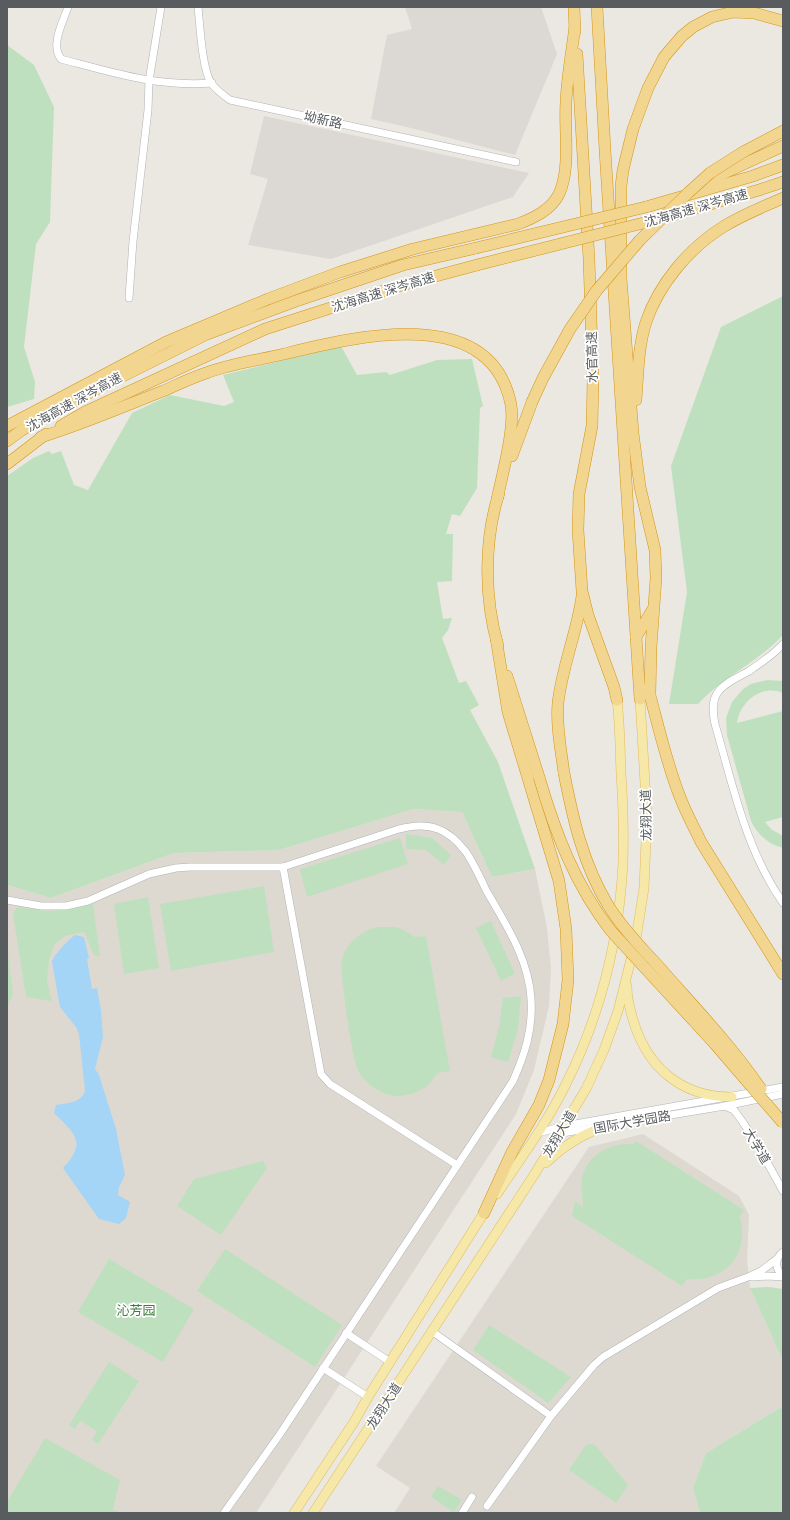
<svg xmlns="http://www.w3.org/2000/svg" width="790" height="1520" viewBox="0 0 790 1520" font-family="'IBM Plex Sans','Noto Sans SC',sans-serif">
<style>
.industrial{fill:#dcd9d4}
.education{fill:#ddd9d1}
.green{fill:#bfe0be}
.water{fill:#a4d4f6}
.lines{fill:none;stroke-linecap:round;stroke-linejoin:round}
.minor-casing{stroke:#b0b3b6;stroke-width:8}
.major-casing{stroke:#e2bb61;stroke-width:10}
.highway-casing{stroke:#d49416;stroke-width:12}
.minor{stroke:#fff;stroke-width:7}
.major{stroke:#f6e8a9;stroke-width:9}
.highway{stroke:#f2d68f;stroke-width:11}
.highway-bridge-casing{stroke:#d49416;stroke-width:12;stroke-linecap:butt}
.highway-bridge{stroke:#f2d68f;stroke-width:11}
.labels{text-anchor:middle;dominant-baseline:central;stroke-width:3.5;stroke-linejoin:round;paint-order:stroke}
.street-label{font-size:13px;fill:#585c5f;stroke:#fff}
.park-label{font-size:13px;fill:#3b7c3d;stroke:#fff}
</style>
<rect width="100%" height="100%" fill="#eae8e0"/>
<!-- industrial -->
<g class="industrial">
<polygon points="405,7 541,7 557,54 515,155 407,127 371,119 387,35 412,29"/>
<polygon points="264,116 529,173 513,197 331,259 248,245 268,179 250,174"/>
</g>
<!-- education -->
<g class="education">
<polygon points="412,809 462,812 492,877 535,869 547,928 551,969 549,1006 534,1070 516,1114 256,1513 7,1513 7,885 51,898 174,853 279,850"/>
<polygon points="643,1134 739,1196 749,1215 747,1260 750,1288 783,1361 783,1406 706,1453 693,1488 700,1513 394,1513 410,1488 376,1466 589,1147"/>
</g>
<!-- green -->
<g class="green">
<polygon points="7,45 34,65 54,107 50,222 36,244 24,347 35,382 34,399 7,407"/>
<path d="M783,296v339c-25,27 -60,42 -85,69h-29l18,-112 -16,-126 50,-139z"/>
<polygon points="341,346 357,375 386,372 390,375 437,360 472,359 483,406 480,408 477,488 460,516 452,514 446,534 453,534 452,581 437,582 443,619 452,618 448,630 442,638 459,683 466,681 479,705 470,710 498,762 535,869 492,877 462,812 413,809 279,850 174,853 51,898 7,885 7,476 33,458 49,451 52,454 61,451 74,485 88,490 132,413 170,395 224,406 234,402 223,375"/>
<path d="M767,680l16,1v12c-22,-9 -43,9 -46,30l46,-12v106l-18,5 6,7 12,7v12c-15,-4 -25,-13 -32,-27l-24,-86 -1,-17 6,-16 11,-13 8,-5z"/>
<polygon points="406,834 432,838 451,855 444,865 426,850 406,849"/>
<polygon points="400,838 408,864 307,897 300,869"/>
<polygon points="264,886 274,952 171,971 160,904"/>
<polygon points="148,897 159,968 124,974 114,904"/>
<polygon points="93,904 100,957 94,955 84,932 65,936 54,945 49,960 47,981 52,1001 26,997 13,914 17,907 48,911 78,908"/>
<polygon points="491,921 515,974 501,981 476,928"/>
<path d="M376,927h19l7,2 13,8 11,-1 24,135c-3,1 -9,1 -12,2 -4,3 -6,9 -10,12 -8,7 -23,12 -34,11 -14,-2 -30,-13 -36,-26 -6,-10 -19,-101 -16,-111 5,-17 19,-27 34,-32z"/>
<polygon points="7,946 13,994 7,1007"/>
<polygon points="521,996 518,1029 508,1062 491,1057 499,1027 503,998"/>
<path d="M636,1141l108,69 -5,8 2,2c7,37 -17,62 -54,59l-5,7 -110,-70 3,-15 8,6c0,-10 -3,-18 -1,-28 4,-24 29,-37 52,-35z"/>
<polygon points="263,1161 267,1168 221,1235 177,1206 194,1179"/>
<polygon points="225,1249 342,1325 315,1367 197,1291"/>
<polygon points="109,1259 194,1309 163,1362 78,1312"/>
<polygon points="769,1287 783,1289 783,1361 750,1288"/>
<polygon points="489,1325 571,1377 548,1403 473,1350"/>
<polygon points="109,1362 139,1381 98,1444 92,1440 97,1431 80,1421 75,1429 69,1425"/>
<polygon points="783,1406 783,1513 700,1513 693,1488 706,1453"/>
<polygon points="45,1438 120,1480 113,1509 121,1513 7,1513 7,1502"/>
<polygon points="590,1444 595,1445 628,1485 616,1503 569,1470 586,1445"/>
<polygon points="438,1486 462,1500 454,1512 431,1497"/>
</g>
<!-- water -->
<path class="water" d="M75,935l9,2 5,21 -2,1 5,30 5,-1 4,23 2,26 -8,32 4,6 17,54 9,46 -6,12 -1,8 12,7 -4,16 -7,6 -20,-5 -36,-51c25,-26 11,-35 -9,-55l2,-8c12,-2 26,-2 29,-15l-6,-56 -3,-7 -16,-20 -8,-45c1,-6 17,-23 23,-27z"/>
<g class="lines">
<!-- minor casing -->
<g class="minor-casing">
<g id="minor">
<path d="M68,7c-5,15 -18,38 -7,52 53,14 96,28 151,24"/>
<path d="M198,7c2,19 4,61 13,76 5,7 12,12 19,17l286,62"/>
<polyline points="129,298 133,241 148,110 149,81 161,7"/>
<path d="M783,644c-10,11 -22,19 -34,27 -10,6 -24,11 -31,21 -7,9 -5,22 -3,32 18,62 31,126 68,179"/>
<polyline points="283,867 321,1074 330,1084 457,1165"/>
<path d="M7,900l34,6h25l22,-5 61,-27 27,-6 14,-1h93l116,-38c13,-3 26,-5 39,0 11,4 21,14 28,23 8,12 14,25 20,38 19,33 43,69 45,109 2,30 -6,55 -18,82l-233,353 -56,79"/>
<polyline points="725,1106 734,1110 742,1121 756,1142 783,1191"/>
<polyline points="538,1133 564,1126 783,1087"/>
<polyline points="556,1134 725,1106 783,1094"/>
<path d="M783,1252c-9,7 -8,17 0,24"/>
<polyline points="752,1277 768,1276 783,1277"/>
<polyline points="433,1332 551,1416"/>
<polyline points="346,1333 390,1362"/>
<polyline points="323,1368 368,1397"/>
<polyline points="487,1506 551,1416 594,1365 603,1357 718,1288 748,1277 761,1271 777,1259"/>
<polyline points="462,1513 472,1497"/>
</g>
</g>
<!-- major casing -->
<g class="major-casing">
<g id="major">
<path d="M627,986c0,10 2,20 5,30 13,49 47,81 100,81"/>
<path d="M546,1163c17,-17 35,-28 57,-36"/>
<path d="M497,1194c24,-36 50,-71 69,-110 34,-68 53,-145 57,-221 1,-30 0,-60 -2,-90 -1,-24 -1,-49 -4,-73"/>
<polyline points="294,1513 354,1422 368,1397 487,1208"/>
<polyline points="313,1513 534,1175 586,1089 604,1050 618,1011 636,939 644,888 647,817 640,699"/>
</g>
</g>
<!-- highway casing -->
<g class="highway-casing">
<g id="highway">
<polyline points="574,7 575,32"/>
<polyline points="597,7 605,150 640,699"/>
<polyline points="577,54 589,259 593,380 592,426 579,494 578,530 582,591 588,615 614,687 617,700"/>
<polyline points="743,152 783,131"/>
<polyline points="698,185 783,146"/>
<polyline points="646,207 753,176 783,165"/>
<polyline points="659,219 759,190 783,182"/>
<path d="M636,400c2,-25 2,-53 10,-78 13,-38 43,-74 77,-95 19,-12 40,-20 60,-29"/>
<path d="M7,426l159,-84 102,-43 72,-27 73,-23 105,-25c16,-6 33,-14 41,-30 12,-26 5,-64 7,-92 1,-25 6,-51 9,-76"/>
<polyline points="61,426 85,412 265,329 402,285 477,265"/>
<path d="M41,437c42,-13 81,-30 122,-46 14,-6 28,-13 43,-18 25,-9 52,-13 78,-19 70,-17 207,-52 227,51 4,24 -9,70 -14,95"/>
<polyline points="7,441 22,430 79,398 207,334 296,301 403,265 476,248"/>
<polyline points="512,456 532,402"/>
<polyline points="7,464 46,434"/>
<polyline points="636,637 653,609"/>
<path d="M498,646c-14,-48 -14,-106 1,-153"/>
<polyline points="507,676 539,777"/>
<path d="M648,688c10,36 18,74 32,109 6,16 14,30 21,45l82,132"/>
<polyline points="650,694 651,647 656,578 655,550 640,487 633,433 621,278 621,186 623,170 633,129 648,88 664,57 682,36 693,27 712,17 733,12 754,13 783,21"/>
<path d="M564,773c-3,-23 -8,-47 -6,-70 4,-36 19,-71 24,-107"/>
<polyline points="484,1213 512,1152 539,1105 549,1080 563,1024 568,980 566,929 559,881 508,712 496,638"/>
</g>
</g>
<!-- minor -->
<use href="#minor" class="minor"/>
<!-- major -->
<use href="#major" class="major"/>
<!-- highway -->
<use href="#highway" class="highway"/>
<!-- highway-bridge casing -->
<g class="highway-bridge-casing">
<g id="highway-bridge">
<polyline points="476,248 646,207"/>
<polyline points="477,265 647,222"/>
<polyline points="532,402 543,378 570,329 597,290 640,240 688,193 710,173 743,152"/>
<path d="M564,773c9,46 19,91 44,132 14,23 34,43 52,63 35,40 71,77 101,121"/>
<path d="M539,777c16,55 36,108 72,154l103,112 69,80"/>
</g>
</g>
<!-- highway-bridge -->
<use href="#highway-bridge" class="highway-bridge"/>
</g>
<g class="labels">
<!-- street labels -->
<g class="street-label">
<text transform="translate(323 120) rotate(12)">坳新路</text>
<text transform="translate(696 208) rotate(-16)">沈海高速 深岑高速</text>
<text transform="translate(383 292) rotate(-17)">沈海高速 深岑高速</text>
<text transform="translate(592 357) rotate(-91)">水官高速</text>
<text transform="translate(74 402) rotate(-29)">沈海高速 深岑高速</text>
<text transform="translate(646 815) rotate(-91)">龙翔大道</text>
<text transform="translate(632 1122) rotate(-10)">国际大学园路</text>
<text transform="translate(559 1134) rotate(-59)">龙翔大道</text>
<text transform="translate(757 1146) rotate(59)">大学道</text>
<text transform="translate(384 1406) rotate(-57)">龙翔大道</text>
</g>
<!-- park labels -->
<g class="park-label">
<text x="136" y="1310">沁芳园</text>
</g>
</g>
<!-- border -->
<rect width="790" height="1520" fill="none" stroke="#585c5f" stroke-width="16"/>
</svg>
